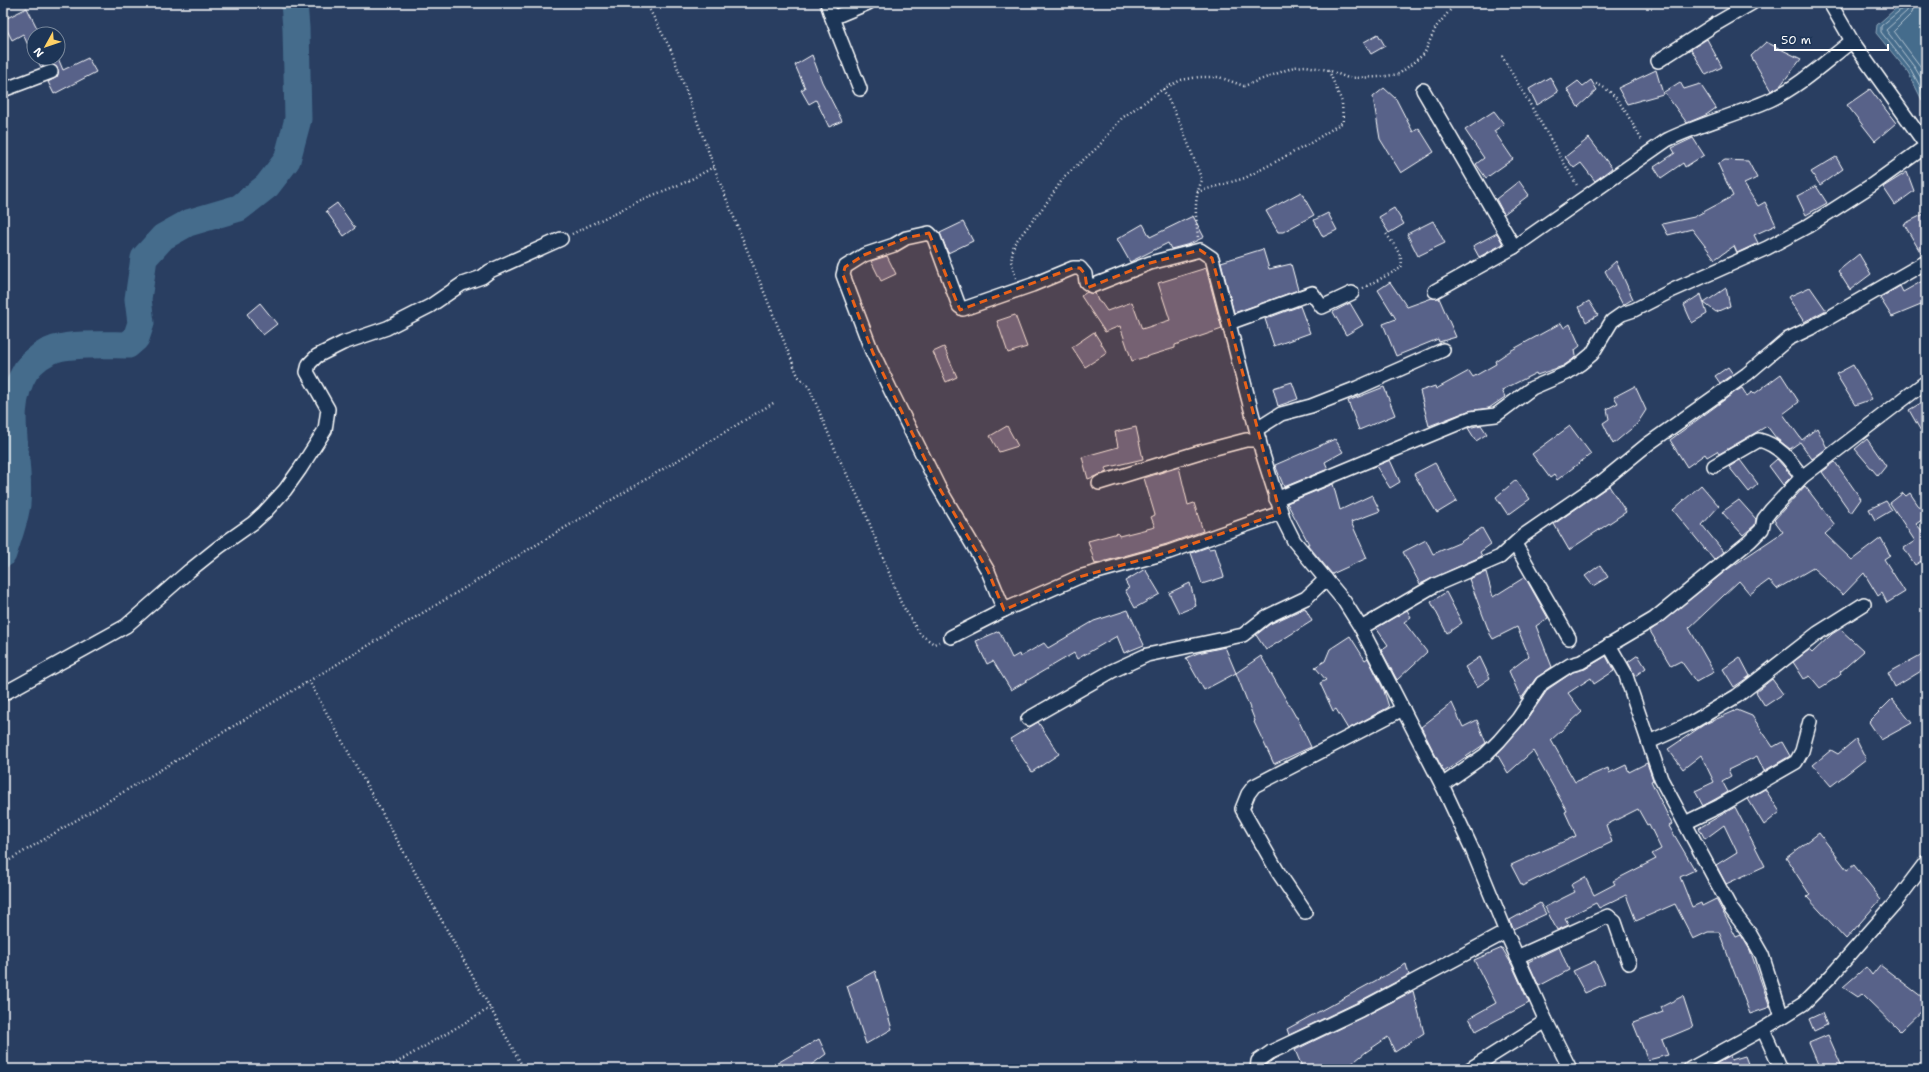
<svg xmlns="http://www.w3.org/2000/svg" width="1929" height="1072" viewBox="0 0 1929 1072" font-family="'Shantell Sans',sans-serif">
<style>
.water{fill:#446c8c;stroke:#8fa7ba}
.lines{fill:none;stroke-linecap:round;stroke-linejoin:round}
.shore{stroke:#b4c4d1;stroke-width:1}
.river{stroke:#446c8c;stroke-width:27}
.building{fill:#586289;stroke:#fff}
.street-casing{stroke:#fff;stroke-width:16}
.path{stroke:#fff;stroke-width:2.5;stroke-dasharray:1 3;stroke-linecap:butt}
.street{stroke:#1d3557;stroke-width:13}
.marked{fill:#e96118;fill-opacity:0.2;stroke:#e96118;stroke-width:3;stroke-dasharray:8 5;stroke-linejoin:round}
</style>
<rect width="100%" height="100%" fill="#293e61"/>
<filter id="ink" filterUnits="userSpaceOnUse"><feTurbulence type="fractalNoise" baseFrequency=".025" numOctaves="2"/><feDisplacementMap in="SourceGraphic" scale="8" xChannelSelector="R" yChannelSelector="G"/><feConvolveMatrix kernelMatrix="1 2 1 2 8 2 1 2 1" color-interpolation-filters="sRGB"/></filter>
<g filter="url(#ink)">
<!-- water -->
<polygon class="water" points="1902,3 1926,3 1926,102 1922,100 1908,72 1876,33 1877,25"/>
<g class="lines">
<!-- shore -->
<g class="shore">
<polyline points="1904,3 1903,8 1881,26 1881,32 1911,70 1926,97"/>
<polyline points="1909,3 1907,11 1886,30 1915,68 1926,86"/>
<polyline points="1915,3 1912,13 1894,31 1926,74"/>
</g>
<!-- river -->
<path class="river" d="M3,554c5,-16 12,-34 14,-50 5,-47 -17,-92 9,-134 8,-10 16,-17 29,-21 20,-6 52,-4 73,-4l8,-7 5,-15 -3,-24 6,-41 19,-21 25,-14 51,-15 28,-22 20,-26 11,-41 -2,-91 -2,-25"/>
</g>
<!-- building -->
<g class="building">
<polygon points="27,8 40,34 34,34 34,59 23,34 12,40 3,22 3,20"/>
<polygon points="1378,34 1385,46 1371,54 1364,42"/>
<polygon points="1707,39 1722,67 1706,75 1691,49"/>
<polygon points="1766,42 1801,59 1780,86 1771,91 1751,56"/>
<polygon points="812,55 822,82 842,121 829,127 816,100 809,104 801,90 805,88 795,65"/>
<polygon points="36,58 58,58 63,70 88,58 96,72 54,94 48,82 57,77 58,69 52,64 41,67"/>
<polygon points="1656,70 1663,94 1627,104 1618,88"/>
<polygon points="1550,77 1558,92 1537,105 1529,89"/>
<polygon points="1591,80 1597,90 1578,107 1567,89 1578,81 1583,86"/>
<polygon points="1680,82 1684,89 1700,84 1716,108 1706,115 1687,123 1664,92"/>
<polygon points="1384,88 1396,99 1413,132 1419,128 1434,152 1401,173 1380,139 1373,97"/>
<polygon points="1870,89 1896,123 1875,141 1847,105"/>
<polygon points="1494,111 1504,124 1494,131 1513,159 1486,178 1476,164 1484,158 1465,130"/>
<polygon points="1589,138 1612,168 1595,181 1581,163 1574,168 1565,157"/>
<polygon points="1693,138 1704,155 1685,167 1683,163 1661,178 1654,167 1675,153 1672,148"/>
<polygon points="1836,157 1843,169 1820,185 1811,172"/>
<polygon points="1725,160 1748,161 1757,178 1744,184 1758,206 1765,202 1776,225 1754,235 1758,243 1737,253 1734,246 1715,259 1692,229 1668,235 1662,224 1694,217 1733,196 1718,164"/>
<polygon points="1907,172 1914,191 1895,205 1883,187"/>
<polygon points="1519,181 1529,195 1504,214 1496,199"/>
<polygon points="1816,186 1827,203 1806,215 1797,196"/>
<polygon points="1301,192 1314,215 1283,232 1278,232 1266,211"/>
<polygon points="337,203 355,228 344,236 326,211"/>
<polygon points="1394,208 1404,224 1389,233 1379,217"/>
<polygon points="1328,213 1337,230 1323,237 1314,220"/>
<polygon points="1926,213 1926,254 1922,255 1904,224"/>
<polygon points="1193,216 1204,237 1190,244 1171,249 1168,243 1130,262 1117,239 1143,224 1150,237"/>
<polygon points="1433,221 1445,243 1418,256 1407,234"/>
<polygon points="963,222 973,241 948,253 940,233"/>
<polygon points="1497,233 1503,244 1479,257 1473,246"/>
<polygon points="1263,249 1269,269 1291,264 1298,290 1234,313 1221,262"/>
<polygon points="1859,254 1871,274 1850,290 1838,271"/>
<polygon points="887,256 896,274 881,281 871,261"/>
<polygon points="1616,261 1633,299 1623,305 1605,271"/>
<polygon points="1206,268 1222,329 1175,345 1175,348 1132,361 1120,326 1105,332 1081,296 1087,292 1095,293 1098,301 1100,301 1107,311 1132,302 1142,329 1170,320 1158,283"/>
<polygon points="1926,279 1926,306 1921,305 1892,317 1880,298 1900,286 1903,292"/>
<polygon points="1390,282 1407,307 1432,298 1439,298 1456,337 1439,342 1438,339 1396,356 1383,324 1396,319 1378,290"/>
<polygon points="1810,287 1826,310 1804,322 1788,297"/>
<polygon points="1726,288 1730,306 1716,312 1704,303"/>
<polygon points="1701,294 1707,314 1692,323 1684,305"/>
<polygon points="1589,301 1598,315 1586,322 1579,307"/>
<polygon points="260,303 277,324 263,335 247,314"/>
<polygon points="1350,303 1363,325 1346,335 1333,312"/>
<polygon points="1300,306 1310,333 1274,346 1265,319"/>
<polygon points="1015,315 1027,347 1008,353 997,321"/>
<polygon points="1561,323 1564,328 1570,324 1580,346 1575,350 1576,356 1572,360 1563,366 1537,375 1536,373 1502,390 1505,397 1489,408 1468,411 1429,426 1420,391 1435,386 1436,389 1469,371 1473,377 1496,364 1495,361 1510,351"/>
<polygon points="1094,332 1107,353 1085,367 1072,347"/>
<polygon points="944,347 957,377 946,382 933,352"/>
<polygon points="1853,365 1872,399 1855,405 1836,374"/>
<polygon points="1728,367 1733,374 1720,383 1715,376"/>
<polygon points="1781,374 1799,402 1783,414 1802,440 1817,428 1827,448 1812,459 1800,442 1790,449 1776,438 1767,426 1719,454 1717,451 1707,457 1705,454 1687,467 1670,440 1735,392 1742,388 1747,396 1752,392 1754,394"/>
<polygon points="1292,382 1298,399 1278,406 1273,388"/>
<polygon points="1635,386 1646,410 1637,424 1613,444 1603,423 1609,419 1607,409 1618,403 1614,397"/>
<polygon points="1384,387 1395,415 1359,430 1348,401"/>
<polygon points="1926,400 1926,440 1909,410"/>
<polygon points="1481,425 1487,434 1476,441 1468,428"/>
<polygon points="1007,426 1018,446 999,452 990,436"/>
<polygon points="1570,426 1591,454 1557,480 1554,475 1550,478 1532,454"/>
<polygon points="1136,427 1143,459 1105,468 1107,472 1088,479 1082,457 1118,447 1115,432"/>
<polygon points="1335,439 1343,452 1325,462 1328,469 1284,487 1275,465"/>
<polygon points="1867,439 1886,466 1878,476 1855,449"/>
<polygon points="1777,459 1792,476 1783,485 1769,466"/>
<polygon points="1390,460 1400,482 1390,488 1376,466"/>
<polygon points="1740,460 1758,484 1749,492 1729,467"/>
<polygon points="1835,462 1861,499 1851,513 1822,472"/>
<polygon points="1435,463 1457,501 1437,513 1414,474"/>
<polygon points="1179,467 1188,505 1194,503 1203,531 1167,544 1095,564 1088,541 1118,533 1119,536 1155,527 1151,517 1155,515 1144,478"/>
<polygon points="1516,480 1530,499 1508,515 1496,497"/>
<polygon points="1333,484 1340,510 1372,495 1380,511 1351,522 1367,558 1332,574 1307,544 1309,544 1287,503"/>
<polygon points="1701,485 1719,506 1702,525 1724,552 1714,560 1673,510"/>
<polygon points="1609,486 1626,512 1569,550 1554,524"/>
<polygon points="1805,486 1835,525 1825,534 1852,560 1881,538 1890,555 1884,559 1905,592 1887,603 1882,593 1878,596 1864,573 1843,595 1813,568 1777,589 1769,580 1750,594 1739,581 1689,628 1714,672 1696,682 1681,661 1671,666 1650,631 1728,569 1783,532 1774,520"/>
<polygon points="1903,493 1906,496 1910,493 1926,517 1916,524 1926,535 1926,558 1915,565 1904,548 1915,541 1890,503"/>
<polygon points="1739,500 1756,519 1755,525 1743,535 1722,512"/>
<polygon points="1886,501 1892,510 1875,520 1869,509"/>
<polygon points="1482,528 1491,544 1480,552 1482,556 1420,584 1403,552 1426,540 1433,554 1459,543"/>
<polygon points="1208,547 1209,549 1215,548 1224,577 1202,584 1191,553"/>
<polygon points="1600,565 1608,577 1593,586 1585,576"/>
<polygon points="1145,569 1160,594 1135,608 1125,590 1129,588 1125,581"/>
<polygon points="1486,572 1493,597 1525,577 1548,618 1536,626 1552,667 1536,678 1521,699 1509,671 1529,656 1517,627 1493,639 1490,634 1469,579"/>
<polygon points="1190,583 1196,606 1179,613 1169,593"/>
<polygon points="1446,592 1462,623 1447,633 1431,602"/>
<polygon points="1305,608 1312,621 1266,650 1256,635 1270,624"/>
<polygon points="1128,610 1144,645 1124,653 1117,636 1077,659 1074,653 1011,690 993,661 987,664 976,641 999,631 1012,658 1019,654 1020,657 1044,643 1048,648 1094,621"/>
<polygon points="1407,610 1411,617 1404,622 1427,652 1397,680 1381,650 1388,645 1376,628"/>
<polygon points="1840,629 1864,651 1840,672 1841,674 1839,676 1820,688 1810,676 1804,679 1793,662 1809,650 1812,653 1832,634"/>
<polygon points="1350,636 1365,660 1368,658 1384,691 1389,707 1348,729 1336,709 1333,711 1320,683 1326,680 1315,667 1325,661 1330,649"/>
<polygon points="1225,647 1236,673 1204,690 1186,658 1198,653"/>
<polygon points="1926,652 1926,668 1895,687 1888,673"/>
<polygon points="1638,655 1646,668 1635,676 1628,662"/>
<polygon points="1261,656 1296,717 1297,717 1311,747 1274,764 1254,722 1255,721 1236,673"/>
<polygon points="1606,656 1614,671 1594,684 1591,678 1568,693 1582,712 1551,740 1575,782 1608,768 1609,773 1626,765 1629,772 1647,763 1653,780 1651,781 1672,824 1669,826 1695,870 1680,877 1692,907 1701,903 1702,906 1716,899 1736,937 1741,935 1750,950 1770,1007 1750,1014 1719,932 1708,932 1693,939 1675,904 1636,921 1626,895 1599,908 1596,903 1565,918 1569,925 1557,930 1545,907 1575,892 1571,885 1585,877 1594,895 1615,884 1613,881 1656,859 1652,854 1661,849 1649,824 1647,825 1638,809 1606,825 1612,842 1522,886 1511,865 1576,836 1565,812 1567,811 1533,751 1508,773 1497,754 1524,724 1548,689 1573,672 1585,669"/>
<polygon points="1480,657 1490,678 1477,687 1465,667"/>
<polygon points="1740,657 1750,676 1734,687 1723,669"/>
<polygon points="1772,679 1783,694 1765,706 1756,692"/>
<polygon points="1892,699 1912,723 1881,740 1869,722"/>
<polygon points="1452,703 1463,727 1477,720 1486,743 1444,772 1421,727"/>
<polygon points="1737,710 1752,716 1773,747 1782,742 1790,756 1764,771 1757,756 1728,770 1731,776 1722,781 1728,792 1703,806 1695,791 1714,782 1701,755 1683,769 1668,749 1705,724"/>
<polygon points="1038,722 1059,754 1032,772 1010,739"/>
<polygon points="1856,739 1866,759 1831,786 1813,765 1831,750 1838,754"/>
<polygon points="1765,789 1780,812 1764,825 1748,799"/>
<polygon points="1735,807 1765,866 1726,884 1716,865 1737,852 1724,825 1705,839 1699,828"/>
<polygon points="1819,833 1847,870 1854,865 1881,899 1846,939 1807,897 1810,895 1786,858"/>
<polygon points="1540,903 1546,914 1513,929 1510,920"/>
<polygon points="1559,947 1569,970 1539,986 1528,962"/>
<polygon points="1502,948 1512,965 1529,1003 1476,1031 1469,1018 1496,1003 1474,960"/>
<polygon points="1595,961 1605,984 1585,993 1573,971"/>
<polygon points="1406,964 1409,975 1356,1003 1289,1035 1287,1029"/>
<polygon points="1880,965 1926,1000 1926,1006 1900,1031 1862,994 1858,997 1843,987 1866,967 1872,975"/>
<polygon points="875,971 892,1029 866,1044 847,986"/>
<polygon points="1413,991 1424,1033 1395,1052 1388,1037 1366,1052 1345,1069 1303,1069 1295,1050 1363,1017"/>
<polygon points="1683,996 1693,1027 1662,1040 1668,1055 1648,1060 1633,1023 1663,1012 1661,1007"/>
<polygon points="1822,1013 1827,1025 1814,1031 1809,1019"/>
<polygon points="1828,1035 1843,1069 1820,1069 1809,1043"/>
<polygon points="819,1039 826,1054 806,1069 767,1069"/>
<polygon points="1730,1056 1731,1060 1745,1056 1750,1069 1707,1069"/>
</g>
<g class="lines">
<!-- street casing -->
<g class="street-casing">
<g id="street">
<polyline points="827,3 832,18"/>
<polyline points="1830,3 1852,41 1926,145"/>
<polyline points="1658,61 1714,25 1752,3"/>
<polyline points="860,89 832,18 868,3"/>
<polyline points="3,90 51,72"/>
<polyline points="1423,90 1514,247"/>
<path d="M1435,291l79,-44 153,-107c33,-16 69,-25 103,-40 30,-14 56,-39 82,-59"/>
<polyline points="1229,323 1312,293 1322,307 1352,293"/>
<polyline points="1257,429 1281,414 1311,406 1357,388 1443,350"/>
<path d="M1714,466l45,-26c20,5 31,20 43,37"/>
<polyline points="1099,483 1200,452 1246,440 1259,440"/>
<polyline points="1276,499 1471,418 1496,415 1532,388 1567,373 1580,364 1592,354 1612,321 1622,314 1634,310 1673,290 1767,248 1808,226 1872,185 1926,146"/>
<polyline points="1515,544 1569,638"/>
<polyline points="1004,610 988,571 938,486 891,391 871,349 843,275 845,267 864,255 894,245 906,238 929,233 934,238 959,306 963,309 1032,285 1073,268 1080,268 1085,274 1086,282 1092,286 1150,263 1200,250 1212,258 1262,452 1284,521 1294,541 1344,601 1361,628 1443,787 1472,849 1506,932 1546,1021 1570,1069"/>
<polyline points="1361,628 1435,585 1500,557 1524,535 1604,480 1648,444 1747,374 1788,339 1813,327 1926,262"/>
<polyline points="951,637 1004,610 1079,577 1169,552 1280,513"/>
<polyline points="1609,645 1625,673 1661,779 1731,909 1750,934 1762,955 1782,1017"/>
<polyline points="3,694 126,626 189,571 219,547 253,523 264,513 285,490 300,469 325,430 328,409 307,372 309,364 317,356 343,343 387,328 430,306 462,284 482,277 490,271 561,239"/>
<polyline points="1028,719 1112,671 1147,655 1243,635 1266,617 1306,598 1326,579"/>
<polyline points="1649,742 1691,723 1737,696 1818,633 1864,604"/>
<polyline points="1442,785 1485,755 1499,741 1518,719 1542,683 1570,665 1581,662 1654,619 1750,541 1762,529 1764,519 1771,510 1802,477 1926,382"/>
<polyline points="1685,823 1720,806 1796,762 1802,751 1810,721"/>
<polyline points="1305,912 1278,872 1242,809 1248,794 1254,786 1403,709"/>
<polyline points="1517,957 1608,916 1615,922 1629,963"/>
<polyline points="1763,1029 1781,1069"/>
<polyline points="1257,1069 1258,1061 1271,1052 1360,1010 1506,932"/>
<polyline points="1470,1069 1546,1021"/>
<polyline points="1690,1069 1763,1029 1803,1004 1831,976 1895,903 1926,862"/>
</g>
</g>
<!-- path -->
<g class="path">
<polyline points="646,3 671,50 720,183 798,376 809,387 837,454 863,507 901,603 920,634 934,644 939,642"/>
<polyline points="1502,56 1578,187"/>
<path d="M1596,84c23,7 34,38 46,56"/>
<path d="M1163,89l18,36 21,55c-9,21 -6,35 -4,58"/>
<polyline points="1197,192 1245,178 1309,144 1343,122 1342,102 1329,71"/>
<polyline points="572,234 641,200 686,182 714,167"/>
<polyline points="1016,278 1011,261 1014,244 1045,205 1065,176 1098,147 1122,118 1163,89 1181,80 1199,77 1219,77 1244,86 1294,67 1306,66 1328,70 1348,78 1380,77 1399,74 1424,54 1436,27 1456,3"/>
<path d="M1363,288l38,-20c4,-11 -10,-27 -16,-36"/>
<polyline points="309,681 775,402"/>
<polyline points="3,864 309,681 524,1069"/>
<polyline points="386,1069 490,1008"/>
</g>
<!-- street -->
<use href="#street" class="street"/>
</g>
</g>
<!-- marked area -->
<path class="marked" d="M929,233l31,77 113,-42h7l5,6 2,14 63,-25 50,-13 12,8 68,255 -111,39 -90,25 -75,33 -16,-39 -50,-85 -65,-133 -30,-78 2,-8 19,-12 42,-17z"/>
<!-- margin -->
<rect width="1929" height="1072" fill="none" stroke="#1d3557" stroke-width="16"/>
<rect x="8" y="8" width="1913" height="1056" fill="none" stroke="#fff" stroke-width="1.5" filter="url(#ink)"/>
<!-- north arrow -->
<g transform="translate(46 46) rotate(230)"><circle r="19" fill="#1d3557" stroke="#77869a"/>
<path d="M0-3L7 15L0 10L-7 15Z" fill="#ffd166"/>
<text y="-6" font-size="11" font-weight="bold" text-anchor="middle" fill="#ffffff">N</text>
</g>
<!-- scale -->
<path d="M1775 44v6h113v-6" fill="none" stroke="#ffffff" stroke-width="2"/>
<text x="1781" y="44" font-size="12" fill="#ffffff" stroke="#1d3557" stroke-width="3" paint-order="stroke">50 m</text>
</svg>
